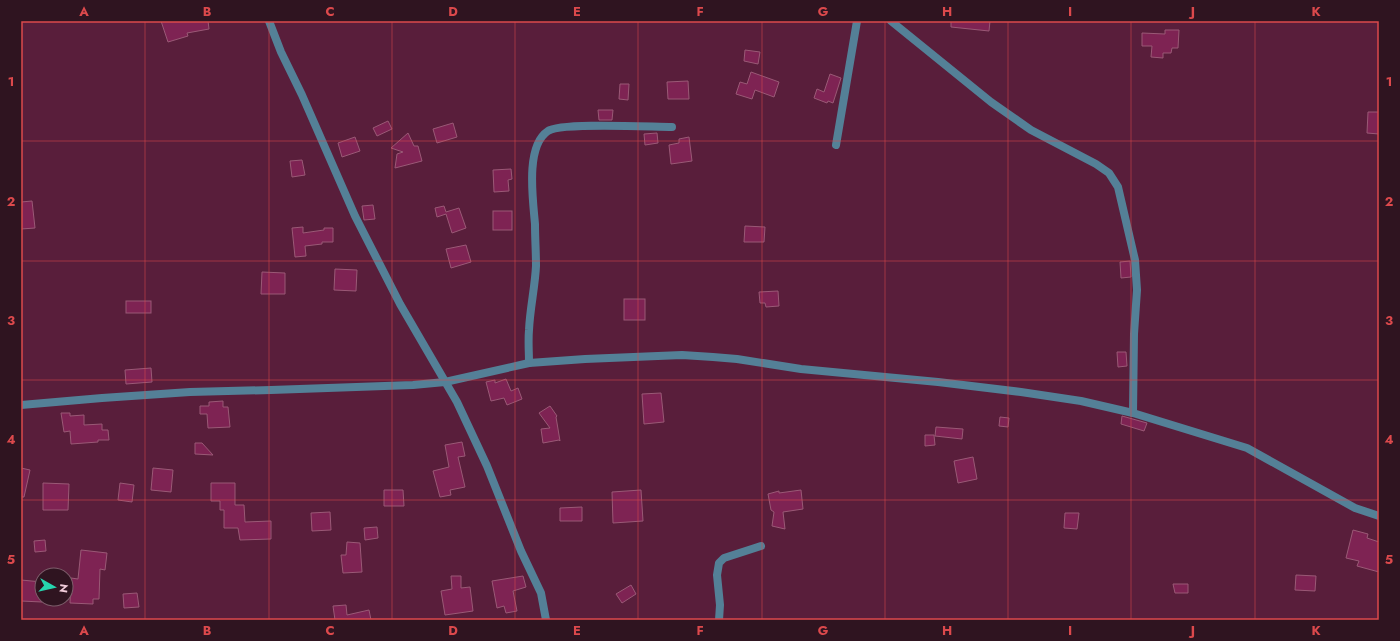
<svg xmlns="http://www.w3.org/2000/svg" width="1400" height="641" viewBox="0 0 1400 641" font-family="Jost,sans-serif">
<style>
.building{fill:#7e2353;stroke:#9a5976}
.lines{fill:none;stroke-linecap:round;stroke-linejoin:round}
.minor{stroke:#548097;stroke-width:8}
.grid{fill:none;stroke:#dc494c;stroke-width:1;stroke-opacity:0.55}
.neatline{fill:none;stroke:#dc494c;stroke-width:1.5}
.grid-label{font-size:13px;text-anchor:middle;font-weight:bold;fill:#dc494c}
</style>
<rect width="100%" height="100%" fill="#591e3b"/>
<!-- building -->
<g class="building">
<polygon points="161,21 208,21 209,29 187,33 188,36 168,42"/>
<polygon points="951,21 990,21 989,31 951,27"/>
<polygon points="1165,30 1179,30 1178,48 1172,48 1171,53 1163,53 1163,58 1151,57 1152,46 1142,46 1142,33 1165,34"/>
<polygon points="745,50 760,52 758,64 744,61"/>
<polygon points="751,72 779,82 774,97 755,90 752,99 736,94 740,82 747,84"/>
<polygon points="830,74 841,78 833,103 828,101 827,103 814,98 817,89 824,92"/>
<polygon points="688,81 689,99 668,99 667,82"/>
<polygon points="620,84 629,84 628,100 619,99"/>
<polygon points="598,110 613,110 612,120 599,120"/>
<polygon points="1368,112 1379,112 1379,134 1367,133"/>
<polygon points="388,121 392,129 377,136 373,128"/>
<polygon points="453,123 457,137 437,143 433,129"/>
<polygon points="408,133 414,146 418,146 422,161 395,168 397,154 403,152 391,148"/>
<polygon points="657,133 658,143 645,145 644,134"/>
<polygon points="355,137 360,151 342,157 338,143"/>
<polygon points="689,137 692,161 671,164 669,145 679,143 679,139"/>
<polygon points="302,160 305,175 292,177 290,161"/>
<polygon points="511,169 512,179 508,180 509,191 494,192 493,170"/>
<polygon points="32,201 35,228 21,229 21,202"/>
<polygon points="373,205 375,219 364,220 362,206"/>
<polygon points="444,206 446,212 459,208 466,228 452,233 446,214 437,217 435,208"/>
<rect x="493" y="211" width="19" height="19"/>
<polygon points="745,226 765,227 764,242 744,242"/>
<polygon points="303,227 303,233 324,230 324,228 333,228 333,242 322,242 322,244 305,246 306,256 295,257 292,228"/>
<polygon points="466,245 471,262 451,268 446,249"/>
<polygon points="1130,261 1131,277 1121,278 1120,262"/>
<polygon points="335,269 357,270 356,291 334,290"/>
<polygon points="262,272 285,273 285,294 261,294"/>
<polygon points="778,291 779,306 766,307 765,303 760,303 759,292"/>
<rect x="624" y="299" width="21" height="21"/>
<rect x="126" y="301" width="25" height="12"/>
<polygon points="1117,352 1126,352 1127,366 1118,367"/>
<polygon points="151,368 152,382 126,384 125,370"/>
<polygon points="506,379 511,391 518,388 522,399 507,405 504,398 491,401 486,382 495,380 495,383"/>
<polygon points="661,393 664,422 644,424 642,394"/>
<polygon points="223,401 223,407 228,407 230,427 208,428 207,414 200,414 200,406 209,406 209,402"/>
<polygon points="550,406 557,416 556,417 560,441 559,440 543,443 541,429 550,428 539,413"/>
<polygon points="61,413 70,413 70,416 84,415 84,425 102,424 102,430 108,430 109,440 98,440 98,442 71,444 70,431 64,432"/>
<polygon points="1122,416 1147,423 1144,431 1121,424"/>
<polygon points="1000,417 1009,418 1008,427 999,426"/>
<polygon points="936,427 963,429 962,439 935,436"/>
<polygon points="925,435 934,435 935,445 925,446"/>
<polygon points="462,442 465,456 458,457 465,487 450,490 451,495 440,497 433,471 449,467 445,445"/>
<polygon points="195,443 202,443 213,455 195,454"/>
<polygon points="973,457 977,479 958,483 954,461"/>
<polygon points="21,468 30,470 24,497 21,497"/>
<polygon points="153,468 173,470 171,492 151,490"/>
<polygon points="43,483 69,484 68,510 43,510"/>
<polygon points="120,483 134,485 132,502 118,500"/>
<polygon points="211,483 235,483 235,505 244,505 245,522 271,521 271,539 240,540 238,528 224,528 224,510 220,510 220,501 211,501"/>
<polygon points="384,490 403,490 404,506 384,506"/>
<polygon points="641,490 643,521 613,523 612,492"/>
<polygon points="801,490 803,509 783,512 785,529 772,526 774,512 771,510 768,494 779,491 779,493"/>
<polygon points="582,507 582,521 560,521 560,508"/>
<polygon points="330,512 331,530 312,531 311,513"/>
<polygon points="1065,513 1079,513 1077,529 1064,528"/>
<polygon points="377,527 378,538 365,540 364,528"/>
<polygon points="1353,530 1368,534 1367,538 1379,542 1379,572 1357,566 1359,561 1346,558"/>
<polygon points="45,540 46,551 35,552 34,541"/>
<polygon points="347,542 360,543 362,572 343,573 341,555 346,555"/>
<polygon points="81,550 107,553 105,570 100,569 99,599 93,599 93,604 70,603 71,578 78,579"/>
<polygon points="1296,575 1316,576 1315,591 1295,590"/>
<polygon points="451,576 461,576 461,588 470,587 473,611 445,615 441,591 452,589"/>
<polygon points="523,576 526,587 513,591 517,611 506,613 504,606 497,608 492,581"/>
<polygon points="21,580 42,582 42,602 21,601"/>
<polygon points="1173,584 1188,584 1188,593 1175,593"/>
<polygon points="631,585 636,594 622,603 616,594"/>
<polygon points="137,593 139,607 124,608 123,594"/>
<polygon points="346,605 347,615 369,610 371,620 335,620 333,606"/>
</g>
<g class="lines">
<!-- minor -->
<g class="minor">
<polyline points="269,21 281,52 302,95 355,216 400,304 457,402 487,466 521,551 541,593 546,620"/>
<polyline points="891,21 991,102 1031,130 1096,164 1109,173 1118,187 1135,260 1137,290 1134,334 1133,413"/>
<polyline points="836,145 857,21"/>
<path d="M529,363c0,-11 -1,-22 0,-33 1,-22 6,-43 7,-64 0,-14 -1,-28 -1,-42 -2,-24 -10,-78 13,-93 12,-9 104,-4 124,-4"/>
<polyline points="21,405 102,398 190,392 271,390 413,385 445,382 529,363 585,359 682,355 713,357 737,359 801,369 938,382 1021,392 1081,401 1133,413 1247,448 1355,508 1379,516"/>
<polyline points="719,620 720,605 717,575 719,563 724,558 761,546"/>
</g>
</g>
<!-- grid -->
<path class="grid" d="M145,21v599M269,21v599M392,21v599M515,21v599M638,21v599M762,21v599M885,21v599M1008,21v599M1131,21v599M1255,21v599M21,141h1358M21,261h1358M21,380h1358M21,500h1358"/>
<!-- border -->
<rect width="1400" height="641" fill="none" stroke="#2f1420" stroke-width="44"/>
<!-- north arrow -->
<g transform="translate(54 587) rotate(98)"><circle r="19" fill="#2f1420" stroke="#7d5e6b"/>
<path d="M0-3L7 15L0 10L-7 15Z" fill="#26d5ae"/>
<text y="-6" font-size="11" font-weight="bold" text-anchor="middle" fill="#f2cddb">N</text>
</g>
<rect x="22" y="22" width="1356" height="597" class="neatline"/>
<g class="grid-label">
<text x="84" y="16">A</text>
<text x="207" y="16">B</text>
<text x="330" y="16">C</text>
<text x="453" y="16">D</text>
<text x="577" y="16">E</text>
<text x="700" y="16">F</text>
<text x="823" y="16">G</text>
<text x="947" y="16">H</text>
<text x="1070" y="16">I</text>
<text x="1193" y="16">J</text>
<text x="1316" y="16">K</text>
<text x="11" y="86">1</text>
<text x="1389" y="86">1</text>
<text x="11" y="206">2</text>
<text x="1389" y="206">2</text>
<text x="11" y="325">3</text>
<text x="1389" y="325">3</text>
<text x="11" y="444">4</text>
<text x="1389" y="444">4</text>
<text x="11" y="564">5</text>
<text x="1389" y="564">5</text>
<text x="84" y="635">A</text>
<text x="207" y="635">B</text>
<text x="330" y="635">C</text>
<text x="453" y="635">D</text>
<text x="577" y="635">E</text>
<text x="700" y="635">F</text>
<text x="823" y="635">G</text>
<text x="947" y="635">H</text>
<text x="1070" y="635">I</text>
<text x="1193" y="635">J</text>
<text x="1316" y="635">K</text>
</g>
</svg>
